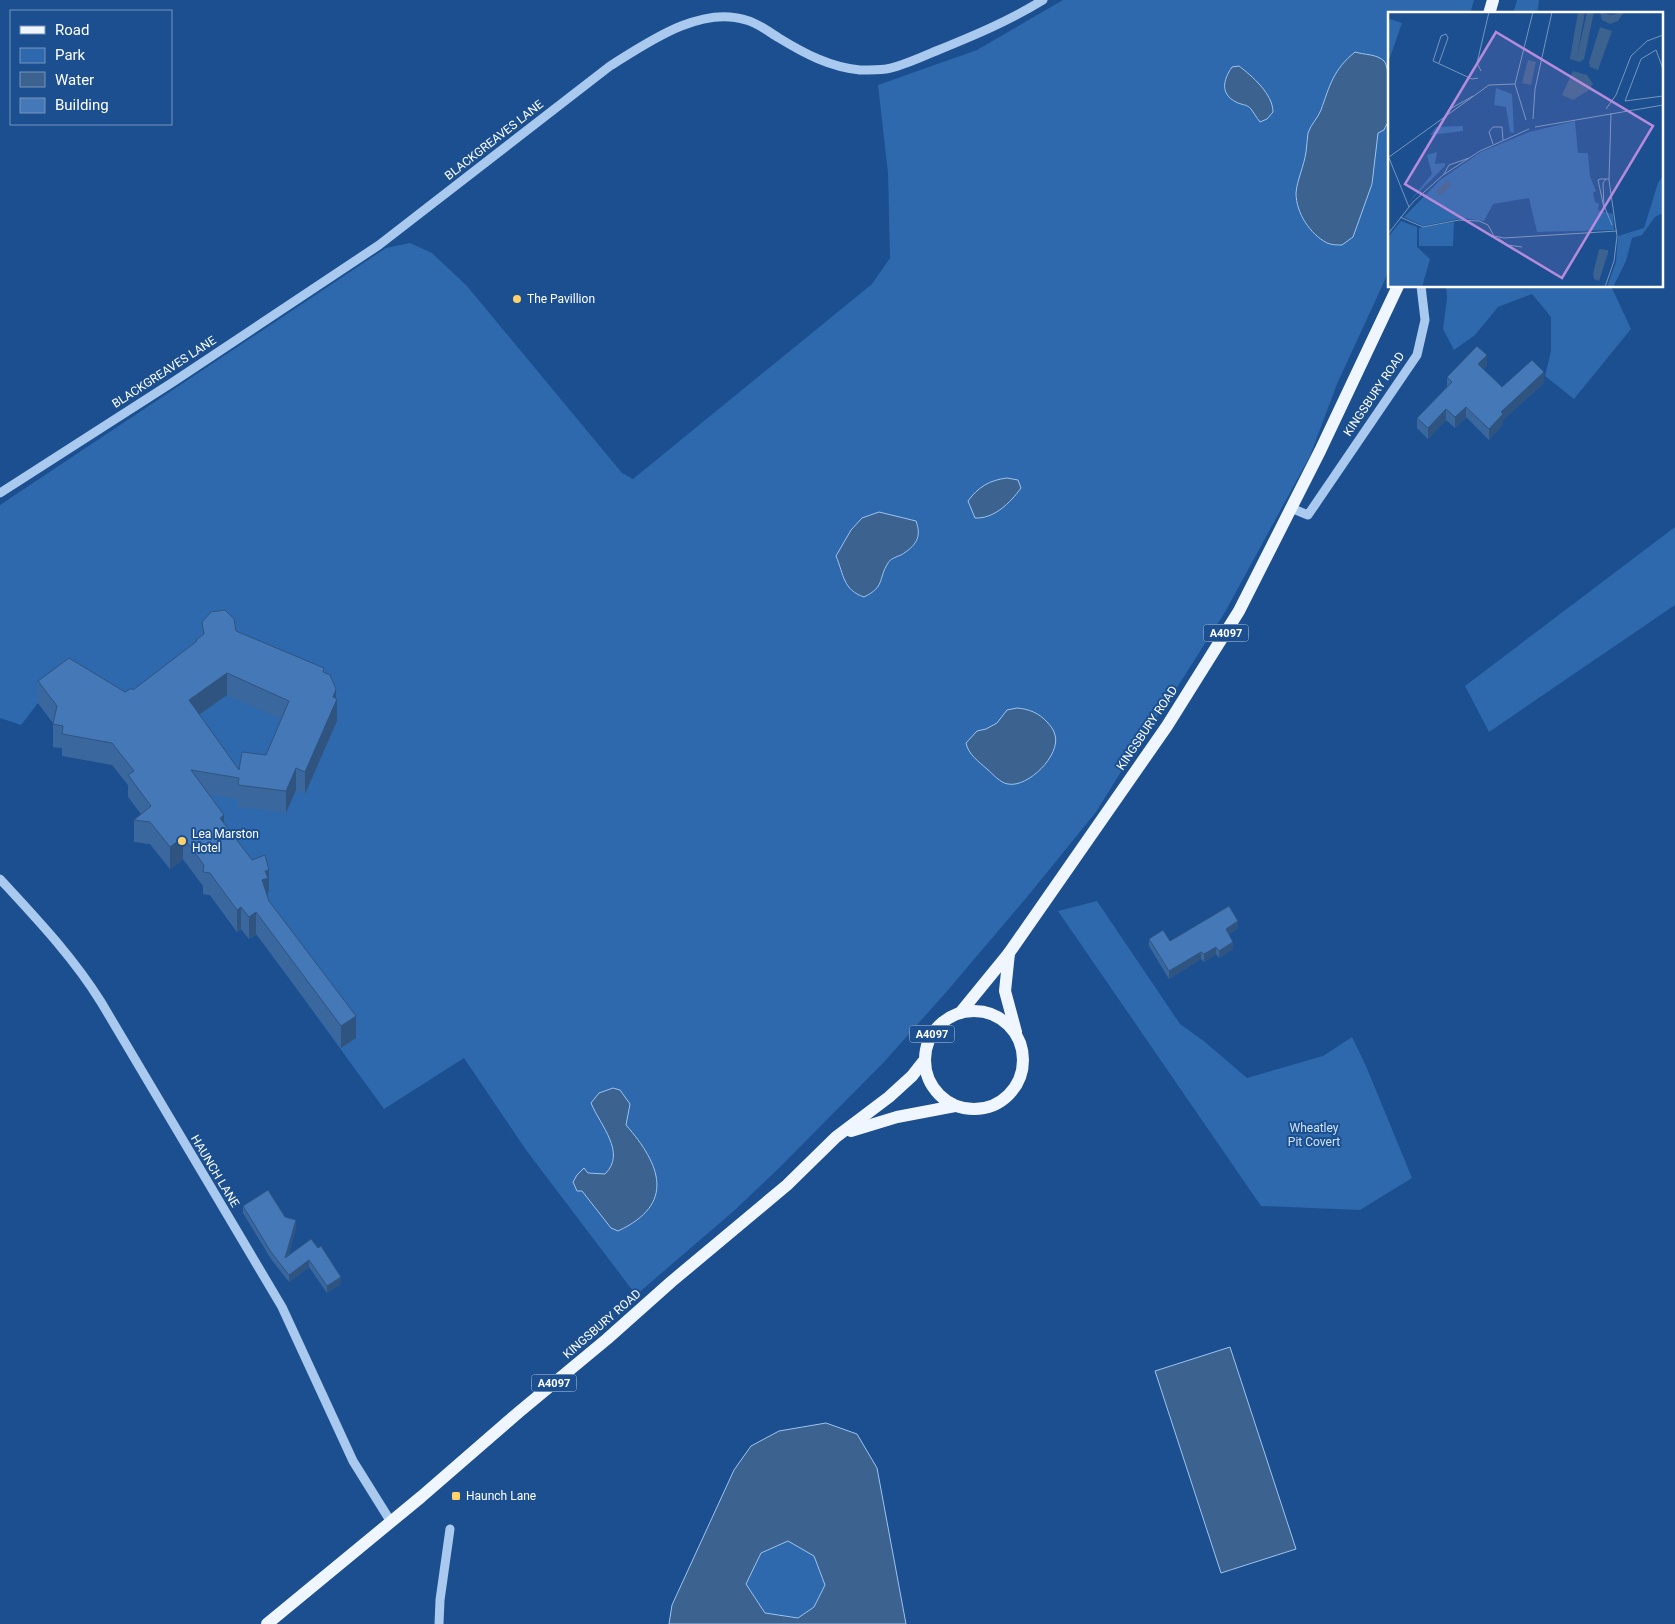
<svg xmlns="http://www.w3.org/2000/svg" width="1675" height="1624" viewBox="0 0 1675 1624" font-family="Roboto,sans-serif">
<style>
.green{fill:#2e69ad}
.water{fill:#3c6290;stroke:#9cc4f0;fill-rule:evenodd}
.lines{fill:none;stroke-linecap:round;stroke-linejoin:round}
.minor{stroke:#a9c9ee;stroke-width:9}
.major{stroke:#f0f6ff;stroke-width:12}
.wall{fill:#3a679d;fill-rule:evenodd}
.shaded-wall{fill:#305480}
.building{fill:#4478b7;stroke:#305480;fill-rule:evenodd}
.poi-dot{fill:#ffd166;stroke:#1b4f8f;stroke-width:2}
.labels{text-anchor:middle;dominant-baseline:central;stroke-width:4;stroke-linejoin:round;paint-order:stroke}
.shield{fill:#1b4f8f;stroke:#bbcadd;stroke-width:1}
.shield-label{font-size:11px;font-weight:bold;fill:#fff}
.street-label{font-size:12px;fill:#fff;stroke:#1b4f8f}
.poi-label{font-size:12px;fill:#fff;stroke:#1b4f8f;text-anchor:start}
.park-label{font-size:12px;fill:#cfe3fa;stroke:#1b4f8f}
.inset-road{fill:none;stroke:#7695bc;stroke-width:1}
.view{fill:#b68bdc;fill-opacity:0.15;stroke:#b68bdc;stroke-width:2.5}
.inset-edge{fill:none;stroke:#fff;stroke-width:2.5}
</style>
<rect width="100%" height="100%" fill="#1b4f8f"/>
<!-- green -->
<g class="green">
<polygon points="1063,0 1474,0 1470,14 1389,14 1389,271 1337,384 1310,456 1225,612 1178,686 1135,749 1096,812 1027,897 948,990 884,1062 780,1167 736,1209 636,1295 526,1150 464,1058 384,1109 257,934 249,939 241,929 237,932 210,895 203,894 204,887 183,859 170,869 150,844 142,843 161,821 134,793 104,753 53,747 57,728 38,703 21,725 0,718 0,505 386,248 410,243 432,253 467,286 622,473 633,479 872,284 890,258 888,173 878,85 977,50"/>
<polygon points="1517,0 1539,0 1537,14 1513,14"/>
<polygon points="1446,286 1611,286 1631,329 1574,399 1545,376 1551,351 1551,317 1532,294 1498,307 1475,335 1454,350 1443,329 1447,298"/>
<polygon points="1675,527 1675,605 1489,732 1465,686"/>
<polygon points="1097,901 1180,1024 1205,1042 1247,1078 1323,1056 1352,1037 1366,1066 1412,1178 1360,1210 1261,1206 1058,911"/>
<polygon points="788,1541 814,1556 825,1585 814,1607 798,1618 765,1613 746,1584 761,1553"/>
</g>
<!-- water -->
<g class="water">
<path d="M1355,52c10,3 22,2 29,9 6,6 7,49 5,59 -1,3 -4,7 -5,10l-6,3 -6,51 -19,53 -11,8c-5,0 -10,0 -15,-2 -17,-9 -31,-30 -31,-50 1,-13 8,-27 10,-41 1,-6 1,-13 2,-19 3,-9 10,-15 13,-23 9,-25 12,-40 34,-58z"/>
<path d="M1239,66c13,10 34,28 34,46l-6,7 -7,3c-4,-5 -6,-9 -9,-13 -4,-5 -10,-4 -15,-7 -16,-8 -13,-22 -4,-35z"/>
<path d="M1007,478l11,2 3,8c-11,15 -27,31 -46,30l-7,-17c10,-14 22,-21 39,-23z"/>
<path d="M879,512l37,9c6,16 0,25 -15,34 -5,2 -11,4 -13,8 -10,16 -3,24 -24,34 -21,-7 -20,-22 -28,-41l15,-26 11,-12z"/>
<path d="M1017,708c12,1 22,5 30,14 3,3 7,8 8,13 6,20 -27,53 -47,49 -8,-1 -15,-10 -21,-15 -8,-7 -19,-15 -21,-26l11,-12 9,-2 11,-6 10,-13z"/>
<path d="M613,1088l7,2 10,14 -4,21c35,40 50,79 -8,106l-7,-3 -29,-37h-5l-4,-9 4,-7 7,-7 4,5 17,1c22,-21 -5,-49 -14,-71l8,-10z"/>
<polygon points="1230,1347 1296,1549 1221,1573 1155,1371"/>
<path d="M826,1423l31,11 20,34 29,156h-237l3,-19 62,-135 17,-24 28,-15zM788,1541l26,15 11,29 -11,22 -16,11 -33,-5 -19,-29 15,-31z"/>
</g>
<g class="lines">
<!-- minor -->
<g class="minor">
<path d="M0,493l173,-111 206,-137 231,-179c37,-23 90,-61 136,-46 12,3 23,12 33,18 26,16 51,29 81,32 8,0 18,0 26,-1 17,-3 35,-12 50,-18 37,-15 73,-30 107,-51"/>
<polyline points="1291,508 1308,515 1417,355 1425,320 1421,286"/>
<path d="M0,879c36,39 73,78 101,123l181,305 71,154 38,61"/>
<polyline points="439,1624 440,1600 450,1529"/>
</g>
<!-- major -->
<g class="major">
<polyline points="1489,14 1493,0"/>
<polyline points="1009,953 1005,991 1016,1032"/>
<circle cx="974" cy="1060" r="49"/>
<polyline points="960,1013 1009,953 1167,726 1239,611 1320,451 1398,286"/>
<polyline points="851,1131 897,1117 955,1106"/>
<polyline points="267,1624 421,1497 519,1412 607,1339 671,1282 787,1185 836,1137 889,1097 912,1076 923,1062"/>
</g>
</g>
<!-- wall -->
<g class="wall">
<polygon points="1487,366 1483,369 1502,387 1544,383 1503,420 1503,424 1489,440 1466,417 1455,428 1446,420 1428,439 1417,428 1417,418 1447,387 1447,377"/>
<path d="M202,622l34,9 88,42 12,25 1,23 -32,73 -9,-4 -10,23 -48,-6v-8l-28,-4 14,28 45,69h-1v4l1,5 87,137 -15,10 -85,-114 -7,5 -8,-10 -4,3 -27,-37 -7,-1v-8l-20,-27 -13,10 -20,-25 -16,-2v-22l7,-6 -13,-17v-12l-16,-20 -50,-9v-8l-9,-1v-24l-15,-20v-22l87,11 8,-2 63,-48v-2l6,-5zM227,695l54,24 -15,36 -27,15 -40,-55z"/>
<polygon points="1238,928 1229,934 1233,949 1219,958 1216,954 1204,962 1201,959 1169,979 1149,946 1149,939 1170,941"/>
<polygon points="243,1206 285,1217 296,1228 288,1256 311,1239 341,1284 327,1293 309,1267 289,1282 271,1259 243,1213"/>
</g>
<!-- shaded-wall -->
<g class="shaded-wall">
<polygon points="1487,355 1487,366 1478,375 1478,364"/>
<polygon points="1544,372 1544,383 1503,420 1503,424 1489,440 1489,429 1501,412"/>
<polygon points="1466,407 1466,417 1455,428 1455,417"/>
<polygon points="1446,409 1446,420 1428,439 1428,428"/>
<polygon points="227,673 227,695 189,722 189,700"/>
<polygon points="336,689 336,702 337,699 337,721 305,794 305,772"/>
<polygon points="296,768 296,790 286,813 286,791"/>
<polygon points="224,815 224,837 220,818"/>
<polygon points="183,837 183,859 170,869 170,847"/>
<polygon points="269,870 269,892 268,892 268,900 262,880 265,871"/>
<polygon points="241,907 241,929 237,932 237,910"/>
<polygon points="256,912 256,934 249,939 249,917"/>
<polygon points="1238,921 1238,928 1226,936 1226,929"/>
<polygon points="1233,942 1233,949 1219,958 1219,951"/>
<polygon points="1216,947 1216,954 1204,962 1204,954"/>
<polygon points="1201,952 1201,959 1169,979 1169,971"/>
<polygon points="356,1016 356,1038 341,1048 341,1026"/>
<polygon points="296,1220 296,1228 285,1265 285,1258"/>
<polygon points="309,1260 309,1267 289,1282 289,1275"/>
<polygon points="341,1277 341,1284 327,1293 327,1286"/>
</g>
<!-- building -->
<g class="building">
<polygon points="1477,346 1487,355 1478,364 1502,387 1532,360 1544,372 1501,412 1503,414 1489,429 1466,407 1455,417 1446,409 1428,428 1417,418 1452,382 1447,377"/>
<path d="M225,610l9,9 2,12 88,37 -1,4 7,3 6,14 -3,8 4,2 -32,73 -9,-4 -10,23 -48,-6 1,-7 -48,-8 33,45 -4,3 32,42 13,-5 4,15 -4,1 3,7 -6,2 7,21 87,115 -15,10 -85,-114 -7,5 -8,-10 -4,3 -27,-37 -7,-1 1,-7 -21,-28 -13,10 -20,-25 -16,-2 17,-14 -23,-31 6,-4 -22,-28 -50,-9 1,-8 -10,-2 4,-18 -19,-25 31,-23 56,34 7,-4 1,2 64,-49 -1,-1 8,-6 -2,-12 9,-10zM227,673l62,28 -23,54 -24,-3 -3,18 -50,-70z"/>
<polygon points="1229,906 1238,921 1226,929 1233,942 1219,951 1216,947 1204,954 1201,952 1169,971 1149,939 1163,930 1170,941"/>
<polygon points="268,1190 285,1217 296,1220 285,1258 311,1239 318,1248 321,1246 341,1277 327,1286 309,1260 289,1275 271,1252 243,1206"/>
</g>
<!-- markers -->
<g class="poi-dot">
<circle cx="517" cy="299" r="5"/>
<circle cx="182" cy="841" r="5"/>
<rect x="451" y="1491" width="10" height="10" rx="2.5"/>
</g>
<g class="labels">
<!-- shield labels -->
<g class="shield">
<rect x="1203.5" y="624.5" width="45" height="17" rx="4"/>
<rect x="909.5" y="1025.5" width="45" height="17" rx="4"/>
<rect x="531.5" y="1374.5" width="45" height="17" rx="4"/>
</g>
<g class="shield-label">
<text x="1226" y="633">A4097</text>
<text x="932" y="1034">A4097</text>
<text x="554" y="1383">A4097</text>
</g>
<!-- street labels -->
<g class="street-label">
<text transform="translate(494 140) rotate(-38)">BLACKGREAVES LANE</text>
<text transform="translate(164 372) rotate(-33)">BLACKGREAVES LANE</text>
<text transform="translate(1374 394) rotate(-56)">KINGSBURY ROAD</text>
<text transform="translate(1147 728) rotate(-56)">KINGSBURY ROAD</text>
<text transform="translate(215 1171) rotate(59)">HAUNCH LANE</text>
<text transform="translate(602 1324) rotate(-41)">KINGSBURY ROAD</text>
</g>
<!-- poi labels -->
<g class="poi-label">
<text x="527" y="299">The Pavillion</text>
<text x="192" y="834">Lea Marston<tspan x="192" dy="14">Hotel</tspan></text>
<text x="466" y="1496">Haunch Lane</text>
</g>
<!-- park labels -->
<g class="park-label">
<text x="1314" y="1128">Wheatley<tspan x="1314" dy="14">Pit Covert</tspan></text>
</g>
</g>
<!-- overview -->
<g transform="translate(1388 12)">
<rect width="275" height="275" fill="#1b4f8f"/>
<path d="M2,7l12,4 -14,40v-40zM108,76l16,6 2,39 -4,-1 -4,-25 -12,-2zM187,109l3,32h10l2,23 6,15 -3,2 2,9 4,2 -1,6 15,4 1,16 -77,2 -8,-34 -36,6 -9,17 -21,-3 -40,8 -19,-9 36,-37 41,-28 48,-20zM75,114v5l-33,4 6,-8zM49,140l-2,12 10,-1v3l-36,36 23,-28 -5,-19zM275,164v37l-8,4 -13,18 -10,3 -6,23 -13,26h-6l9,-25 2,-26 26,-8 14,-45zM13,209l16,6v20l13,12 -8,28h-34v-50zM66,210l-1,24h-34v-18z" fill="#2e69ad"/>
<path d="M190,0h7l-8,45 10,-45h7l-10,47 -4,3 -10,-3zM212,0l11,3 13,-3 -6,9 -8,3 -8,-4zM212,15l12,4 -14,39 -8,-3 -1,-5zM140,48l8,2 -5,23 -9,-2zM185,59l14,4 6,9 -4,6 -16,10 -11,-5zM60,168l3,7 -13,10 -1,-7zM211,237l9,1v3l-9,28 -5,-2 -1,-5z" fill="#3c6290"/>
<path class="inset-road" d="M51,51l9,-25 -2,-4 -5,2 -8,25 39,18 6,-1M275,57l-7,-19 -15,9 -16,42 38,-5M93,59l-4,-8 12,-51M127,72l11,36M218,97l10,-14 15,-39 16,-15 16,-6M56,106l6,-9 23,-13M145,107l2,-30 17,-77M147,115l128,-22M105,132l-4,-12 4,-5h9l1,13M1,145l100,-72 26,-1 18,-72M1,146l20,49M56,162l5,-9 20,-7M218,167l-3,4 1,25 -6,-28 2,-1h9M217,196l7,17M12,205l23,10 36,-7 20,1 9,4 6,11 10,2 113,-7M0,222l25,-32 30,-27 37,-24 49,-22M110,226l10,7 14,2M217,275l9,-26 3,-25 -8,-56 2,-67"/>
<path class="view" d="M108,20l157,94 -91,152 -157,-94z"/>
<rect width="275" height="275" class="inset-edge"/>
</g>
<!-- legend -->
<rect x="10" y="10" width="162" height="115" fill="#1b4f8f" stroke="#7695bc"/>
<rect x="20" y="26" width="25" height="8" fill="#f0f6ff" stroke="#7695bc"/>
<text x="55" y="35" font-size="15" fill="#ffffff">Road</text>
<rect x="20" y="48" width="25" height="15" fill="#2e69ad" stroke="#7695bc"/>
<text x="55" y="60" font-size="15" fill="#ffffff">Park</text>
<rect x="20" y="72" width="25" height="15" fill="#3c6290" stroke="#7695bc"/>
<text x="55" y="85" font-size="15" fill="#ffffff">Water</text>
<rect x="20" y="98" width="25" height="15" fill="#4478b7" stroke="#7695bc"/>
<text x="55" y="110" font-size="15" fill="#ffffff">Building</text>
</svg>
